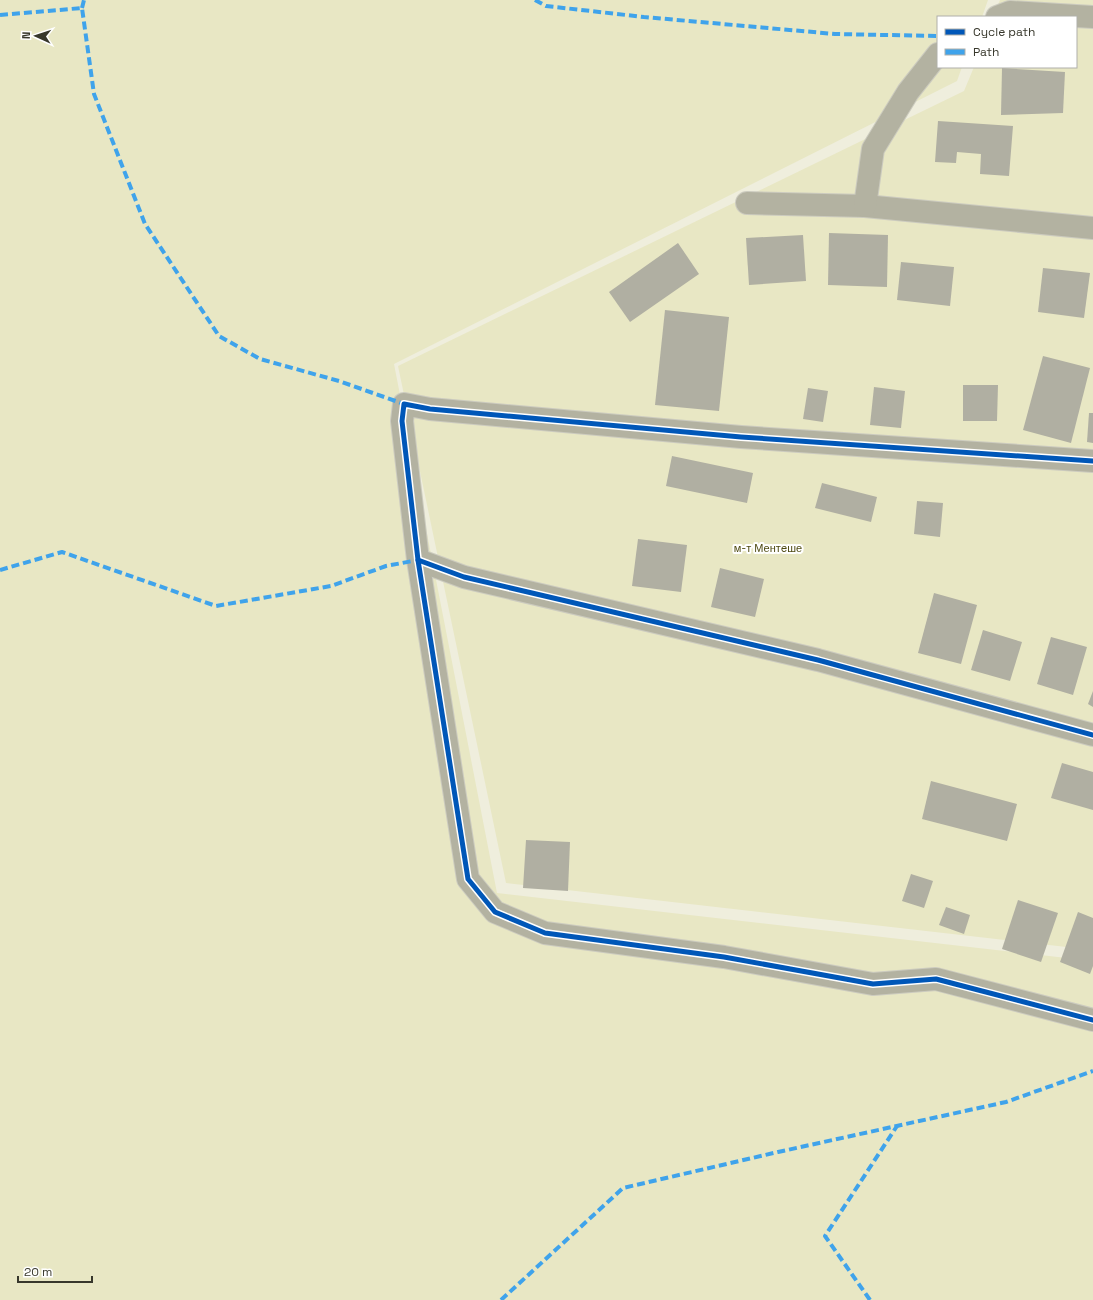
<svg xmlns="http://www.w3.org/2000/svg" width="1093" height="1300" viewBox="0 0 1093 1300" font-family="'Space Grotesk',sans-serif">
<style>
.green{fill:#e8e7c4}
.building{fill:#b0afa2}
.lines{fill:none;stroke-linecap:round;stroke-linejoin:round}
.minor-casing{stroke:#cccbbf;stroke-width:24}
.minor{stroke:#b3b2a1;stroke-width:22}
.quiet{stroke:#3fa3eb;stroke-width:4;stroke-dasharray:8 4;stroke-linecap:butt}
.cycleway-casing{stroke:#fff;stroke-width:8}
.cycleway{stroke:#0057b8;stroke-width:5}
.labels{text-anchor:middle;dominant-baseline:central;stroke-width:4;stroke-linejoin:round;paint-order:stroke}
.park-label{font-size:11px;fill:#4f4b13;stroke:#fff}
</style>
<rect width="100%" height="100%" fill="#efeedd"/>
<!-- green -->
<g class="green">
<polygon points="0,0 988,0 982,17 938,17 938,67 962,67 957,81 394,364 497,893 1093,961 1093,1300 0,1300"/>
<polygon points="1000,0 1093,0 1093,950 506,883 398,366 964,91 974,67 1076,67 1076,17 993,17"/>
</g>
<!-- building -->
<g class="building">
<polygon points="1002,68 1065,72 1063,113 1001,115"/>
<polygon points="938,121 1013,126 1009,176 980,174 981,154 957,152 956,163 935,162"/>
<polygon points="829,233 888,235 887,287 828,285"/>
<polygon points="803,235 806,281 749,285 746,238"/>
<polygon points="678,243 699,274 630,322 609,292"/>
<polygon points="901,262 954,267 950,306 897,300"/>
<polygon points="1043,268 1090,273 1084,318 1038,312"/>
<polygon points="665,310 729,317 719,411 655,405"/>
<polygon points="1043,356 1090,368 1071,443 1023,430"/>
<polygon points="963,385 998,385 997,421 963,421"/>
<polygon points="874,387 905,391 901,428 870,425"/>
<polygon points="808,388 828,391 823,422 803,419"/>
<polygon points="1089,413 1093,413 1093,443 1087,442"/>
<polygon points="672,456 753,473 747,503 666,486"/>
<polygon points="822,483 877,497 871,522 815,508"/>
<polygon points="917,501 943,503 940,537 914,534"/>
<polygon points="638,539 687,545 681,592 632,586"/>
<polygon points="720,568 764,579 755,617 711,607"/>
<polygon points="934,593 977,605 961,664 918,653"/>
<polygon points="983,630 1022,642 1010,681 971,670"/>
<polygon points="1051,637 1087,647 1073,695 1037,684"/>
<polygon points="1093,691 1093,707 1088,704"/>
<polygon points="1062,763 1093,772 1093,810 1051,798"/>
<polygon points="931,781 1017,804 1007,841 922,819"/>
<polygon points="526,840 570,842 568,891 523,888"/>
<polygon points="911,874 933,881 924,908 902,901"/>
<polygon points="1018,900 1058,913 1041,962 1002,949"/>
<polygon points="946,907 970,915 964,934 939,925"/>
<polygon points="1078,912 1093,918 1093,966 1090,974 1060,962"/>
</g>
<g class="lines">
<!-- minor casing -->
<g class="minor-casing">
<g id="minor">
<polyline points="997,17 1010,12 1093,17"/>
<polyline points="747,203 865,206 1093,228"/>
<polyline points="865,206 873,149 908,92 938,54"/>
<polyline points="1093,461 741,437 430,409 404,404 402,421 418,560 468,879 495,912 545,933 724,957 873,984 936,979 1093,1020"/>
<polyline points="418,560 464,577 818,660 1093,735"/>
</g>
</g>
<!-- minor -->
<use href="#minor" class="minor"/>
<!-- quiet -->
<g class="quiet">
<polyline points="535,0 546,6 644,17 835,34 938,36"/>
<polyline points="82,8 84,0"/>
<polyline points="0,15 82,8 94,94 145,224 219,336 260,359 339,381 404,404"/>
<polyline points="0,570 62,552 216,606 331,586 386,566 418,560"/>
<polyline points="501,1300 623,1188 778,1152 1006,1102 1093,1071"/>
<polyline points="870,1300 825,1236 897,1126"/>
</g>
<!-- cycleway casing -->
<g class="cycleway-casing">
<g id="cycleway">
<polyline points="1093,461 741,437 430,409 404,404 402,421 418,560 468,879 495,912 545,933 724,957 873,984 936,979 1093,1020"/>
<polyline points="418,560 464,577 818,660 1093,735"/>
</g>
</g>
<!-- cycleway -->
<use href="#cycleway" class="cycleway"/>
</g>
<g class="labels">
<!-- park labels -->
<g class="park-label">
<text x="768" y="548">м-т Ментeше</text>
</g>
</g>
<!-- legend -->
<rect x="937" y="16" width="140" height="52" fill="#ffffff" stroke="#afafaa"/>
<rect x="945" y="29" width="20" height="6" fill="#0057b8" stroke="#afafaa"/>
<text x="973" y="36" font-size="12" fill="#37372b">Cycle path</text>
<rect x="945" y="49" width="20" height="6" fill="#3fa3eb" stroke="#afafaa"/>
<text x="973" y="56" font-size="12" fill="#37372b">Path</text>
<!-- north arrow -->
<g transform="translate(36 36) rotate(273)" stroke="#ffffff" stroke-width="3" paint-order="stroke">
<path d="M0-3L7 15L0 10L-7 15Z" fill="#37372b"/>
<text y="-6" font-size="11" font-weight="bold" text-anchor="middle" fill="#37372b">N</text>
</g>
<!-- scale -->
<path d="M18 1276v6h74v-6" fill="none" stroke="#37372b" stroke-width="2"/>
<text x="24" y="1276" font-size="12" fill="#37372b" stroke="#ffffff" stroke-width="3" paint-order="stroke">20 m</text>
</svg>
